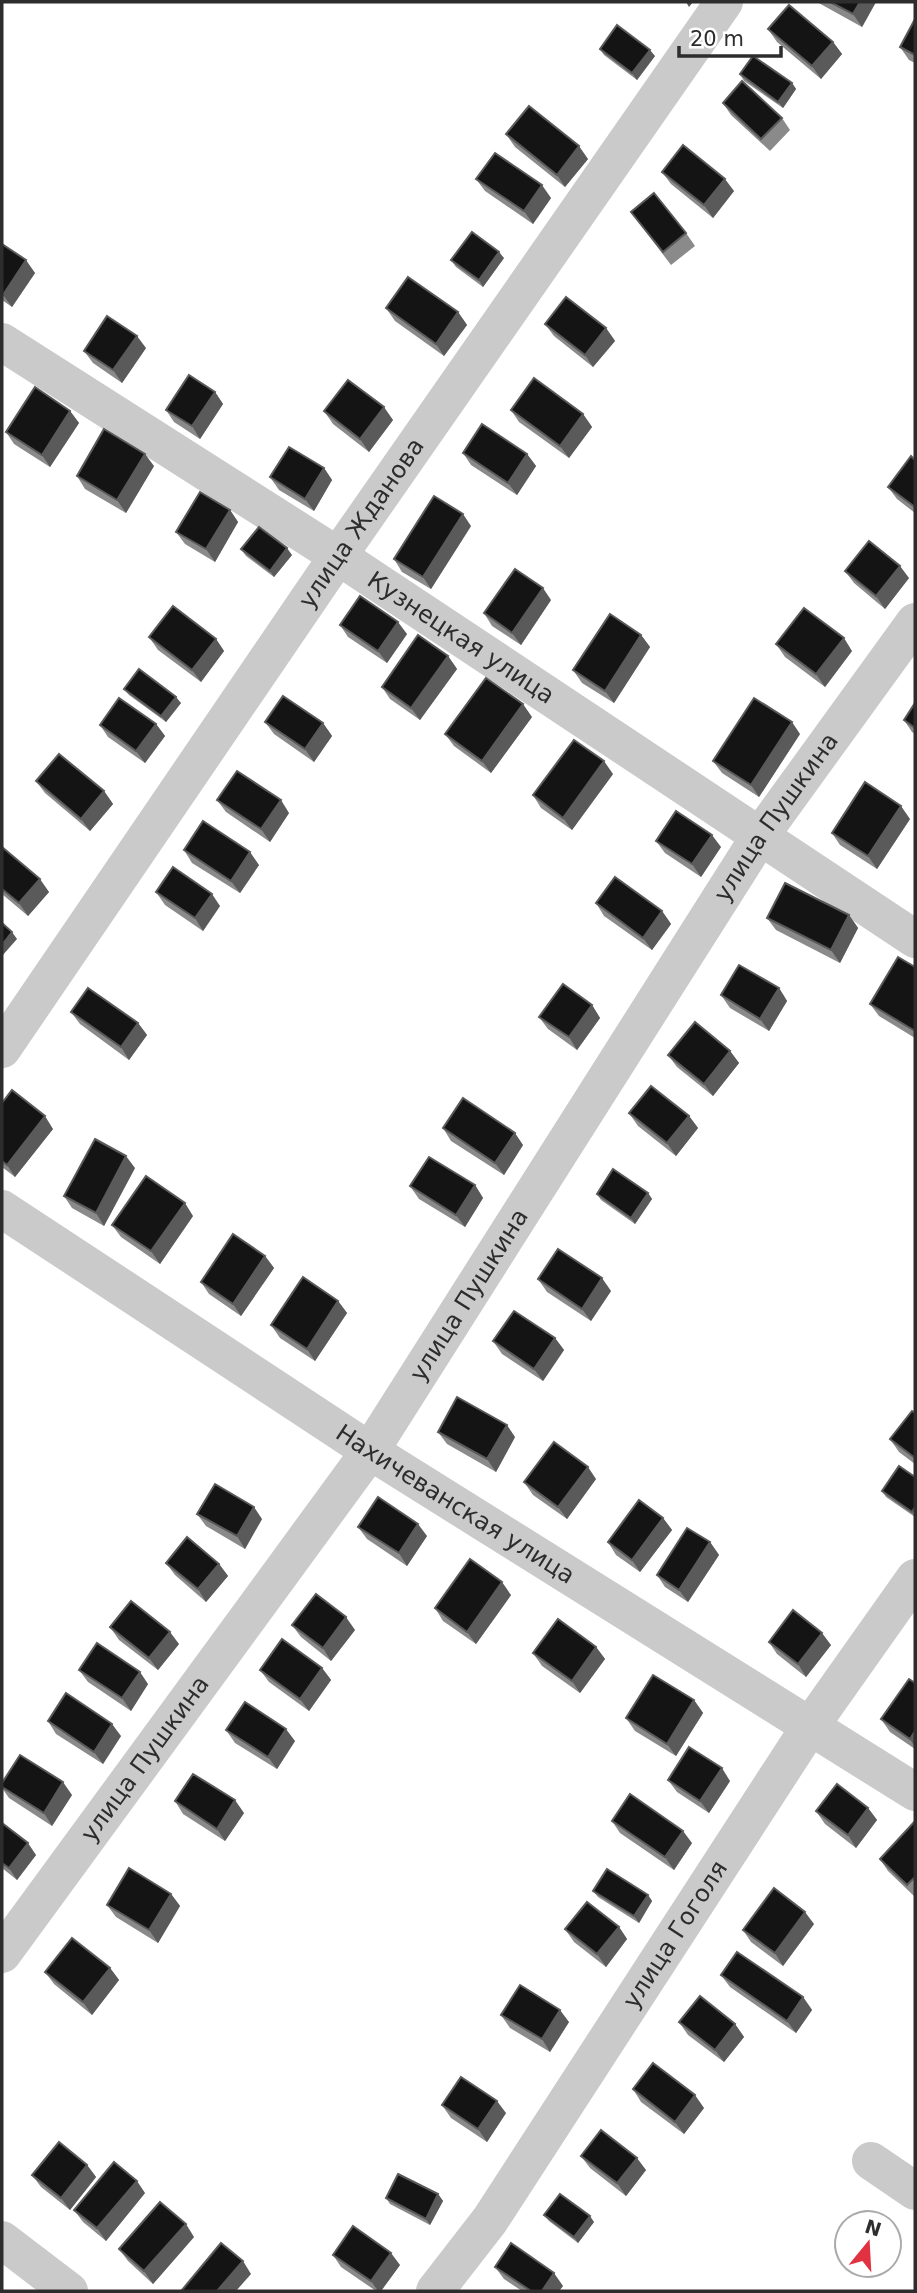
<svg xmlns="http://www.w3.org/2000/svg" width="917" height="2293" viewBox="0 0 917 2293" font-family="'DejaVu Sans',sans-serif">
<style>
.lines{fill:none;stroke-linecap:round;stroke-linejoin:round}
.minor{stroke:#cacaca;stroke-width:38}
.wall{fill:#8a8a8a}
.shaded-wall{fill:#5a5a5a}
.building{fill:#141414;stroke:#5a5a5a;stroke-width:2}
.labels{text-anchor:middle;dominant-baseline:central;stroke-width:7;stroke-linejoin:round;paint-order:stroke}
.street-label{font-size:24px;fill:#2d2d2d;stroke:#fff}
</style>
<rect width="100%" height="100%" fill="#fff"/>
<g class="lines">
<!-- minor -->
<g class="minor">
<path id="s1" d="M2,342l336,214 577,383"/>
<path id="s2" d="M2,1049l336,-493 386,-554"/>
<path id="s3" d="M2,1209l368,242 545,341"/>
<path id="s4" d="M2,1954l368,-503 390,-615 155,-214"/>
<polyline points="871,2161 915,2191"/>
<polyline points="2,2240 69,2291"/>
<path id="s5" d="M435,2291l55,-71 321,-495 104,-147"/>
</g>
</g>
<!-- wall -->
<g class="wall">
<polygon points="817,2 876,2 862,27"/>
<polygon points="915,19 915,63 909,60 900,47"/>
<polygon points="768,29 833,42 842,54 821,79 777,42"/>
<polygon points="600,49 655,56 637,80 604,55"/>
<polygon points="740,74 792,83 796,89 783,108 744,81"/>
<polygon points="723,103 782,118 790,130 770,151 731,115"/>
<polygon points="506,134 588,159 565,187 515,147"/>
<polygon points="662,172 734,191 713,218 671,184"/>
<polygon points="476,179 551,198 533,224 485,191"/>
<polygon points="631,212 686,233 695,246 671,265"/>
<polygon points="2,244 35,273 12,307 2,300"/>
<polygon points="504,258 483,287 456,267 451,260"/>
<polygon points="386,308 458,312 467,325 444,356 395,321"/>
<polygon points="545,324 606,328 615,341 593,367 554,336"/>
<polygon points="146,348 122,383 93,363 84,351"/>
<polygon points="215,392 223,404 200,439 174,422 166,410"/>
<polygon points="511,410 583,414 592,427 569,458 519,422"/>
<polygon points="70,411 79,423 50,467 14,444 6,432"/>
<polygon points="324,411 393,420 369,452 333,424"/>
<polygon points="463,453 527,454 536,466 517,495 471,465"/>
<polygon points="915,460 915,513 897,499 888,487"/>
<polygon points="154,466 126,513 85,489 77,476"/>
<polygon points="324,468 332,480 314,511 279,490 270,477"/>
<polygon points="230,510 238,522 215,562 185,544 176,532"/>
<polygon points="471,526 431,589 402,572 394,559"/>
<polygon points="241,549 292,555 274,577 246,556"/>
<polygon points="845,571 909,578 885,609 854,583"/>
<polygon points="551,600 521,645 492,626 484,613"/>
<polygon points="340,625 407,634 387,663 348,637"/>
<polygon points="641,635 650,647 614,703 582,683 573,670"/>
<polygon points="149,637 216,639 224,651 201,682 158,650"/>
<polygon points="776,644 852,651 825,687 785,657"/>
<polygon points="448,656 457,669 420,720 390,699 382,687"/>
<polygon points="124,689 181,703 166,722 129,695"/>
<polygon points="915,703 915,734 912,732 904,720"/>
<polygon points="532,717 491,773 454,746 445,734"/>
<polygon points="265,722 323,723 332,736 314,762 274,734"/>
<polygon points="156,724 165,736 145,763 108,737 100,725"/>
<polygon points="800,734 759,797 722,773 713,761"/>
<polygon points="613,774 572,830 541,808 533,795"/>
<polygon points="36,781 104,791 113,804 90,831 45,793"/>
<polygon points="217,800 289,813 270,842 226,812"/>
<polygon points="910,819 877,869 840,845 832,833"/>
<polygon points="656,841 721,847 701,877 665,853"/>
<polygon points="2,847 49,892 28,916 2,894"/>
<polygon points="184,850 259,865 240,893 192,863"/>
<polygon points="156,892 220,906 203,931 165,905"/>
<polygon points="596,903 662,911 671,924 652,950 604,916"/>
<polygon points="849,915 858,928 840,963 776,930 767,918"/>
<polygon points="915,967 915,1038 879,1016 870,1004"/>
<polygon points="779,988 787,1001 769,1031 730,1008 721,995"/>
<polygon points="592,1005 600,1018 577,1050 548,1029 539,1017"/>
<polygon points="71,1012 138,1023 147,1035 129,1060 80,1024"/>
<polygon points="730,1051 739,1063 713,1096 677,1067 668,1055"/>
<polygon points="2,1103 53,1129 15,1177 2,1167"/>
<polygon points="629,1113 689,1116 698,1128 676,1156 638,1126"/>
<polygon points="443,1128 523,1145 504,1175 451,1141"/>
<polygon points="135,1168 104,1226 72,1208 64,1196"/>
<polygon points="475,1185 483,1198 465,1227 419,1199 410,1186"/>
<polygon points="648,1193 652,1199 635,1224 601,1200 597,1194"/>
<polygon points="193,1216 160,1264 121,1237 112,1225"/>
<polygon points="265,1256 274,1268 241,1316 209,1294 201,1282"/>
<polygon points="538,1279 611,1291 591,1321 547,1292"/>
<polygon points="338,1301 347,1313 315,1361 280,1338 271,1325"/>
<polygon points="555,1338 564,1350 543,1381 502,1354 493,1341"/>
<polygon points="915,1413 915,1464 899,1452 890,1439"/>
<polygon points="438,1432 515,1437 496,1472 447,1444"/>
<polygon points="915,1477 915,1517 886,1497 882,1491"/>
<polygon points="596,1479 567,1519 533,1495 524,1482"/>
<polygon points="197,1514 262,1519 245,1549 206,1526"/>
<polygon points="663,1518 672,1530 640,1572 616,1555 608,1542"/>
<polygon points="358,1527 427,1536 407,1566 367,1539"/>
<polygon points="710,1542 719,1555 688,1602 665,1587 657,1575"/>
<polygon points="166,1563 219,1564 228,1576 206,1602 175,1575"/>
<polygon points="511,1595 476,1644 443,1621 435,1608"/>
<polygon points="292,1625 355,1630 331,1661 301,1637"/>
<polygon points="110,1627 179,1644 158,1670 119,1640"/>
<polygon points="769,1642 831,1645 806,1677 777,1654"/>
<polygon points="596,1647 605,1659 580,1693 542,1666 533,1653"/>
<polygon points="322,1668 331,1680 309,1711 269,1682 260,1670"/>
<polygon points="79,1670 148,1684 131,1711 88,1682"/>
<polygon points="915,1683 915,1749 890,1732 881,1719"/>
<polygon points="694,1700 703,1713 676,1756 635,1731 626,1718"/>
<polygon points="48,1721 121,1736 103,1764 56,1734"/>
<polygon points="226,1730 295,1741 277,1769 235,1743"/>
<polygon points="668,1780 730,1781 709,1813 677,1792"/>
<polygon points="2,1783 72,1795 52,1826 9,1798 2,1788"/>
<polygon points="175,1801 244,1813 225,1841 183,1814"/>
<polygon points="868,1808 877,1820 856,1848 825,1824 816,1811"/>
<polygon points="612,1821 692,1843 674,1870 620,1833"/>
<polygon points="915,1821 915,1897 888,1871 880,1859"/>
<polygon points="2,1823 36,1855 17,1880 2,1868"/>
<polygon points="593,1891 648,1895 652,1901 639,1923 598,1897"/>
<polygon points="171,1894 180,1906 158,1943 116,1917 107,1905"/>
<polygon points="814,1924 783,1966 751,1942 743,1930"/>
<polygon points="619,1927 627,1939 606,1967 574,1942 565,1929"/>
<polygon points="110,1968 119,1980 92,2015 54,1984 45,1972"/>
<polygon points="721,1975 803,1997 812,2010 796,2033 730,1987"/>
<polygon points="501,2015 569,2022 550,2052 510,2028"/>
<polygon points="679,2022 735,2024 744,2037 724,2062 688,2035"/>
<polygon points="633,2089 704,2108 684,2134 641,2102"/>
<polygon points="442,2105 506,2113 487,2142 451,2118"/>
<polygon points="581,2156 646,2170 626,2196 590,2168"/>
<polygon points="87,2165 96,2177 70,2210 41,2187 32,2175"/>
<polygon points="145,2193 106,2241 83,2222 74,2210"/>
<polygon points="438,2194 443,2201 430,2225 390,2204 386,2198"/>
<polygon points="544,2215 594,2222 578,2243 549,2221"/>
<polygon points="194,2237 153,2284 128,2261 119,2249"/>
<polygon points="333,2255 400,2265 381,2291 376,2291 341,2267"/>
<polygon points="495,2267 563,2286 559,2291 522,2291 504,2279"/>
</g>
<!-- shaded-wall -->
<g class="shaded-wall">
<polygon points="686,2 693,2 689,7"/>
<polygon points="860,2 876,2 862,27 853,14"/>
<polygon points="833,42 842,54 821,79 812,66"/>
<polygon points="650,50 655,56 637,80 632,73"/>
<polygon points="792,83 796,89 783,108 778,102"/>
<polygon points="579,146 588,159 565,187 557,175"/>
<polygon points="725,179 734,191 713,218 704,205"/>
<polygon points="542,185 551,198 533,224 524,211"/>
<polygon points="499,252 504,258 483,287 479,280"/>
<polygon points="26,260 35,273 12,307 3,295"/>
<polygon points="458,312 467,325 444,356 436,344"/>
<polygon points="606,328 615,341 593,367 585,355"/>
<polygon points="137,336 146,348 122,383 113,370"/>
<polygon points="215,392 223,404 200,439 192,426"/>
<polygon points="384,407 393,420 369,452 360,439"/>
<polygon points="70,411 79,423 50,467 42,455"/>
<polygon points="583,414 592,427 569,458 560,446"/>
<polygon points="145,454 154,466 126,513 117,500"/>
<polygon points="527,454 536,466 517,495 508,483"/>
<polygon points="324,468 332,480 314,511 305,499"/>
<polygon points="230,510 238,522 215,562 206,549"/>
<polygon points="463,514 471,526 431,589 423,577"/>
<polygon points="287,548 292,555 274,577 270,571"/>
<polygon points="900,566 909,578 885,609 876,596"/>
<polygon points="543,588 551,600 521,645 512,633"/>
<polygon points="398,622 407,634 387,663 378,651"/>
<polygon points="641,635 650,647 614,703 605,691"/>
<polygon points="844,638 852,651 825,687 816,674"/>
<polygon points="216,639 224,651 201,682 192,670"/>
<polygon points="448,656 457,669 420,720 411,708"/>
<polygon points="176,697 181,703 166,722 161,716"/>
<polygon points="523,704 532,717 491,773 482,761"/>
<polygon points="792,722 800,734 759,797 751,785"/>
<polygon points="323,723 332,736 314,762 305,749"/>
<polygon points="156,724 165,736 145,763 136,751"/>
<polygon points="604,761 613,774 572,830 563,818"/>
<polygon points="104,791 113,804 90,831 81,819"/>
<polygon points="281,800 289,813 270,842 261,829"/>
<polygon points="901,806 910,819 877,869 868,856"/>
<polygon points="712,835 721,847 701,877 692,864"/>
<polygon points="250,852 259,865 240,893 231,881"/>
<polygon points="40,879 49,892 28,916 19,903"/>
<polygon points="212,894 220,906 203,931 195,918"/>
<polygon points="662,911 671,924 652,950 643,938"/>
<polygon points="849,915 858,928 840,963 831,950"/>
<polygon points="12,932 17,939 2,956 2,945"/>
<polygon points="779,988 787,1001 769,1031 760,1019"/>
<polygon points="592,1005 600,1018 577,1050 569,1037"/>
<polygon points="138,1023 147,1035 129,1060 121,1047"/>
<polygon points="730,1051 739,1063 713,1096 704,1084"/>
<polygon points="45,1116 53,1129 15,1177 7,1165"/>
<polygon points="689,1116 698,1128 676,1156 667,1143"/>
<polygon points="515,1133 523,1145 504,1175 495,1163"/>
<polygon points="126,1156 135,1168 104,1226 96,1213"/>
<polygon points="475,1185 483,1198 465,1227 456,1215"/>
<polygon points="648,1193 652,1199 635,1224 631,1218"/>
<polygon points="185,1203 193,1216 160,1264 151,1251"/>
<polygon points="265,1256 274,1268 241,1316 233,1304"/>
<polygon points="602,1278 611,1291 591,1321 582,1309"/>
<polygon points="338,1301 347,1313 315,1361 307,1349"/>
<polygon points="555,1338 564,1350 543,1381 534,1369"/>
<polygon points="507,1425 515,1437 496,1472 487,1459"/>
<polygon points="588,1467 596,1479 567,1519 558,1507"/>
<polygon points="254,1507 262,1519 245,1549 237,1536"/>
<polygon points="663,1518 672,1530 640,1572 632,1560"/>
<polygon points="418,1524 427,1536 407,1566 399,1553"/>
<polygon points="710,1542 719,1555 688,1602 679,1590"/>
<polygon points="219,1564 228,1576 206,1602 198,1589"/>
<polygon points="502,1582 511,1595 476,1644 467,1632"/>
<polygon points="346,1617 355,1630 331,1661 323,1648"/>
<polygon points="170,1632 179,1644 158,1670 149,1658"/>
<polygon points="822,1633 831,1645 806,1677 798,1664"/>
<polygon points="596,1647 605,1659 580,1693 572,1681"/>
<polygon points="322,1668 331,1680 309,1711 300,1699"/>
<polygon points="140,1672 148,1684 131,1711 122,1698"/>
<polygon points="694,1700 703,1713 676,1756 667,1744"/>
<polygon points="112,1724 121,1736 103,1764 94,1752"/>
<polygon points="286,1729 295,1741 277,1769 268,1757"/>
<polygon points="915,1731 915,1747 910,1739"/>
<polygon points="722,1768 730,1781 709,1813 700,1801"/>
<polygon points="63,1782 72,1795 52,1826 44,1813"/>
<polygon points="235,1800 244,1813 225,1841 217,1829"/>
<polygon points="868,1808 877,1820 856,1848 848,1835"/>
<polygon points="683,1831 692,1843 674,1870 665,1857"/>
<polygon points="28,1843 36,1855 17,1880 9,1868"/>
<polygon points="171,1894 180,1906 158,1943 149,1930"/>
<polygon points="648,1895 652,1901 639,1923 634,1916"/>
<polygon points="805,1912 814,1924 783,1966 775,1953"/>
<polygon points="619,1927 627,1939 606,1967 597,1954"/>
<polygon points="110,1968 119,1980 92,2015 83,2002"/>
<polygon points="803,1997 812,2010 796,2033 787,2021"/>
<polygon points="560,2010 569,2022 550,2052 542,2039"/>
<polygon points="735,2024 744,2037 724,2062 715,2050"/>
<polygon points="695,2095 704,2108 684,2134 675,2122"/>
<polygon points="497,2101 506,2113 487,2142 478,2129"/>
<polygon points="637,2158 646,2170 626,2196 617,2183"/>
<polygon points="87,2165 96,2177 70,2210 61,2198"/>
<polygon points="137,2181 145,2193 106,2241 97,2228"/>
<polygon points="438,2194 443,2201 430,2225 426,2219"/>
<polygon points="590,2216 594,2222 578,2243 574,2237"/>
<polygon points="186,2224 194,2237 153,2284 144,2271"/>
<polygon points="391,2253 400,2265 381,2291 378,2291 371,2281"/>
<polygon points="243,2261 251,2274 236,2291 217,2291"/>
<polygon points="554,2273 563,2286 559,2291 542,2291"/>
</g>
<!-- building -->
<g class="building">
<polygon points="830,2 860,2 853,14"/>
<polygon points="789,5 833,42 812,66 768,29"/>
<polygon points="915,19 915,55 900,47"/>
<polygon points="617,25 650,50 632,73 600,49"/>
<polygon points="753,56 792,83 778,102 740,74"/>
<polygon points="742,81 782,118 761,139 723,103"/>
<polygon points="529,106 579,146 557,175 506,134"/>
<polygon points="683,145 725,179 704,205 662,172"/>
<polygon points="495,153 542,185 524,211 476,179"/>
<polygon points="654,193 686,233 663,252 631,212"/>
<polygon points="472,232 499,252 479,280 451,260"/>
<polygon points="2,244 26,260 3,295 2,294"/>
<polygon points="408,277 458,312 436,344 386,308"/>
<polygon points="566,297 606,328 585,355 545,324"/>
<polygon points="107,316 137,336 113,370 84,351"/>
<polygon points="189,375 215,392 192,426 166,410"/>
<polygon points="534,378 583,414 560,446 511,410"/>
<polygon points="348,380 384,407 360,439 324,411"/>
<polygon points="35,387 70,411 42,455 6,432"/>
<polygon points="482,424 527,454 508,483 463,453"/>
<polygon points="104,429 145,454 117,500 77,476"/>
<polygon points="289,447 324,468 305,499 270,477"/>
<polygon points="911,456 915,460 915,507 888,487"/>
<polygon points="200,492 230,510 206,549 176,532"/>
<polygon points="434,496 463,514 423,577 394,559"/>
<polygon points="259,527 287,548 270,571 241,549"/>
<polygon points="869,541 900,566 876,596 845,571"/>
<polygon points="515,569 543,588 512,633 484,613"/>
<polygon points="360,596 398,622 378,651 340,625"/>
<polygon points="173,606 216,639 192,670 149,637"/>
<polygon points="804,608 844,638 816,674 776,644"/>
<polygon points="610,614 641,635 605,691 573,670"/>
<polygon points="418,635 448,656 411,708 382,687"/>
<polygon points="139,669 176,697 161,716 124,689"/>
<polygon points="486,678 523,704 482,761 445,734"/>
<polygon points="283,696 323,723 305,749 265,722"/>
<polygon points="119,698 156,724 136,751 100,725"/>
<polygon points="754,698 792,722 751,785 713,761"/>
<polygon points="915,703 915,728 904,720"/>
<polygon points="574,740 604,761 563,818 533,795"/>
<polygon points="59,754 104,791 81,819 36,781"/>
<polygon points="237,771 281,800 261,829 217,800"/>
<polygon points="865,782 901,806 868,856 832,833"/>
<polygon points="676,811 712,835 692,864 656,841"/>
<polygon points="203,821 250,852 231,881 184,850"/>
<polygon points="2,847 40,879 19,903 2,889"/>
<polygon points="173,867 212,894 195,918 156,892"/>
<polygon points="615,877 662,911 643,938 596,903"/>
<polygon points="785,883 849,915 831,950 767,918"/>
<polygon points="2,923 12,932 2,945"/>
<polygon points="898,957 915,967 915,1031 870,1004"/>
<polygon points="739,965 779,988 760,1019 721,995"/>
<polygon points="563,984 592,1005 569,1037 539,1017"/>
<polygon points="88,988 138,1023 121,1047 71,1012"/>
<polygon points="695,1022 730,1051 704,1084 668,1055"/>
<polygon points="651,1086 689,1116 667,1143 629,1113"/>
<polygon points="12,1090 45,1116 7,1165 2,1161 2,1103"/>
<polygon points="463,1098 515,1133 495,1163 443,1128"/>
<polygon points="95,1139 126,1156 96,1213 64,1196"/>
<polygon points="429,1157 475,1185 456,1215 410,1186"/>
<polygon points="613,1169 648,1193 631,1218 597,1194"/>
<polygon points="146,1176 185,1203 151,1251 112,1225"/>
<polygon points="233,1234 265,1256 233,1304 201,1282"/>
<polygon points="558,1249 602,1278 582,1309 538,1279"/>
<polygon points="303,1277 338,1301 307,1349 271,1325"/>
<polygon points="514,1311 555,1338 534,1369 493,1341"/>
<polygon points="457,1397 507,1425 487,1459 438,1432"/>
<polygon points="912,1411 915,1413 915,1458 890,1439"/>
<polygon points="554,1442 588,1467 558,1507 524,1482"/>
<polygon points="899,1466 915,1477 915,1507 912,1512 882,1491"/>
<polygon points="215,1484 254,1507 237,1536 197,1514"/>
<polygon points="378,1497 418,1524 399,1553 358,1527"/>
<polygon points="639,1500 663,1518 632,1560 608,1542"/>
<polygon points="687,1528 710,1542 679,1590 657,1575"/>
<polygon points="187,1537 219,1564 198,1589 166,1563"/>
<polygon points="470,1559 502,1582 467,1632 435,1608"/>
<polygon points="316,1594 346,1617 323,1648 292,1625"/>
<polygon points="131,1601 170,1632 149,1658 110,1627"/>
<polygon points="793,1610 822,1633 798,1664 769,1642"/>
<polygon points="558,1619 596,1647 572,1681 533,1653"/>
<polygon points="282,1639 322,1668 300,1699 260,1670"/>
<polygon points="97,1643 140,1672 122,1698 79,1670"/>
<polygon points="653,1675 694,1700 667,1744 626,1718"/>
<polygon points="909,1679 915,1683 915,1731 910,1739 881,1719"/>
<polygon points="66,1693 112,1724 94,1752 48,1721"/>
<polygon points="245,1702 286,1729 268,1757 226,1730"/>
<polygon points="689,1747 722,1768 700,1801 668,1780"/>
<polygon points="20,1755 63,1782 44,1813 2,1787 2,1783"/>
<polygon points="193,1774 235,1800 217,1829 175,1801"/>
<polygon points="837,1784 868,1808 848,1835 816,1811"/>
<polygon points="630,1794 683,1831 665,1857 612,1821"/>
<polygon points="915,1821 915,1877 907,1885 880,1859"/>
<polygon points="2,1823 28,1843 9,1868 2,1863"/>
<polygon points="129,1868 171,1894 149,1930 107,1905"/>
<polygon points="607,1869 648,1895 634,1916 593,1891"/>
<polygon points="774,1888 805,1912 775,1953 743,1930"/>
<polygon points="587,1902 619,1927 597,1954 565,1929"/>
<polygon points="72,1938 110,1968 83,2002 45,1972"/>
<polygon points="737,1952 803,1997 787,2021 721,1975"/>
<polygon points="520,1985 560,2010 542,2039 501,2015"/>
<polygon points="700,1996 735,2024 715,2050 679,2022"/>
<polygon points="653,2063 695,2095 675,2122 633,2089"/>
<polygon points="461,2077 497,2101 478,2129 442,2105"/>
<polygon points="601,2130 637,2158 617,2183 581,2156"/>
<polygon points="59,2142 87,2165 61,2198 32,2175"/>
<polygon points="114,2162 137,2181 97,2228 74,2210"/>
<polygon points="398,2174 438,2194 426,2219 386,2198"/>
<polygon points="560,2194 590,2216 574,2237 544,2215"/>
<polygon points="160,2202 186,2224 144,2271 119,2249"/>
<polygon points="353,2226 391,2253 371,2281 333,2255"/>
<polygon points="221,2243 243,2261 217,2291 184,2291 182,2290"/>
<polygon points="511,2243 554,2273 542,2291 531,2291 495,2267"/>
</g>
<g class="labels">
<!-- street labels -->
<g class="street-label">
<text stroke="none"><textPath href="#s2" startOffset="637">улица Жданова</textPath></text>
<text stroke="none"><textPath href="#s1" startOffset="546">Кузнецкая улица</textPath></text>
<text stroke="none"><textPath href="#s4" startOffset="1376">улица Пушкина</textPath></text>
<text stroke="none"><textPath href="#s4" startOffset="808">улица Пушкина</textPath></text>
<text stroke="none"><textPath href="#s3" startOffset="541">Нахичеванская улица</textPath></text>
<text stroke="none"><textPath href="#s4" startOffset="242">улица Пушкина</textPath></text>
<text stroke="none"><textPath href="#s5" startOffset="430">улица Гоголя</textPath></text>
</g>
</g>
<!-- border -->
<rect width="917" height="2293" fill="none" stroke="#2d2d2d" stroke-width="7"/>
<!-- north arrow -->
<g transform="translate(868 2244) rotate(18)"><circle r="33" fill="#ffffff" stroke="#ababab" stroke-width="2"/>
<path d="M0-5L12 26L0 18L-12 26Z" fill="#e13241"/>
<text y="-10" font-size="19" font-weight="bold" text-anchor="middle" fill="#2d2d2d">N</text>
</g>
<!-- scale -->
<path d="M679 46v10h102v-10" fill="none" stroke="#2d2d2d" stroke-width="3.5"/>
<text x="690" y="46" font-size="21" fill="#2d2d2d" stroke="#ffffff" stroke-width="5" paint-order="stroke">20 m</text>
</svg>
